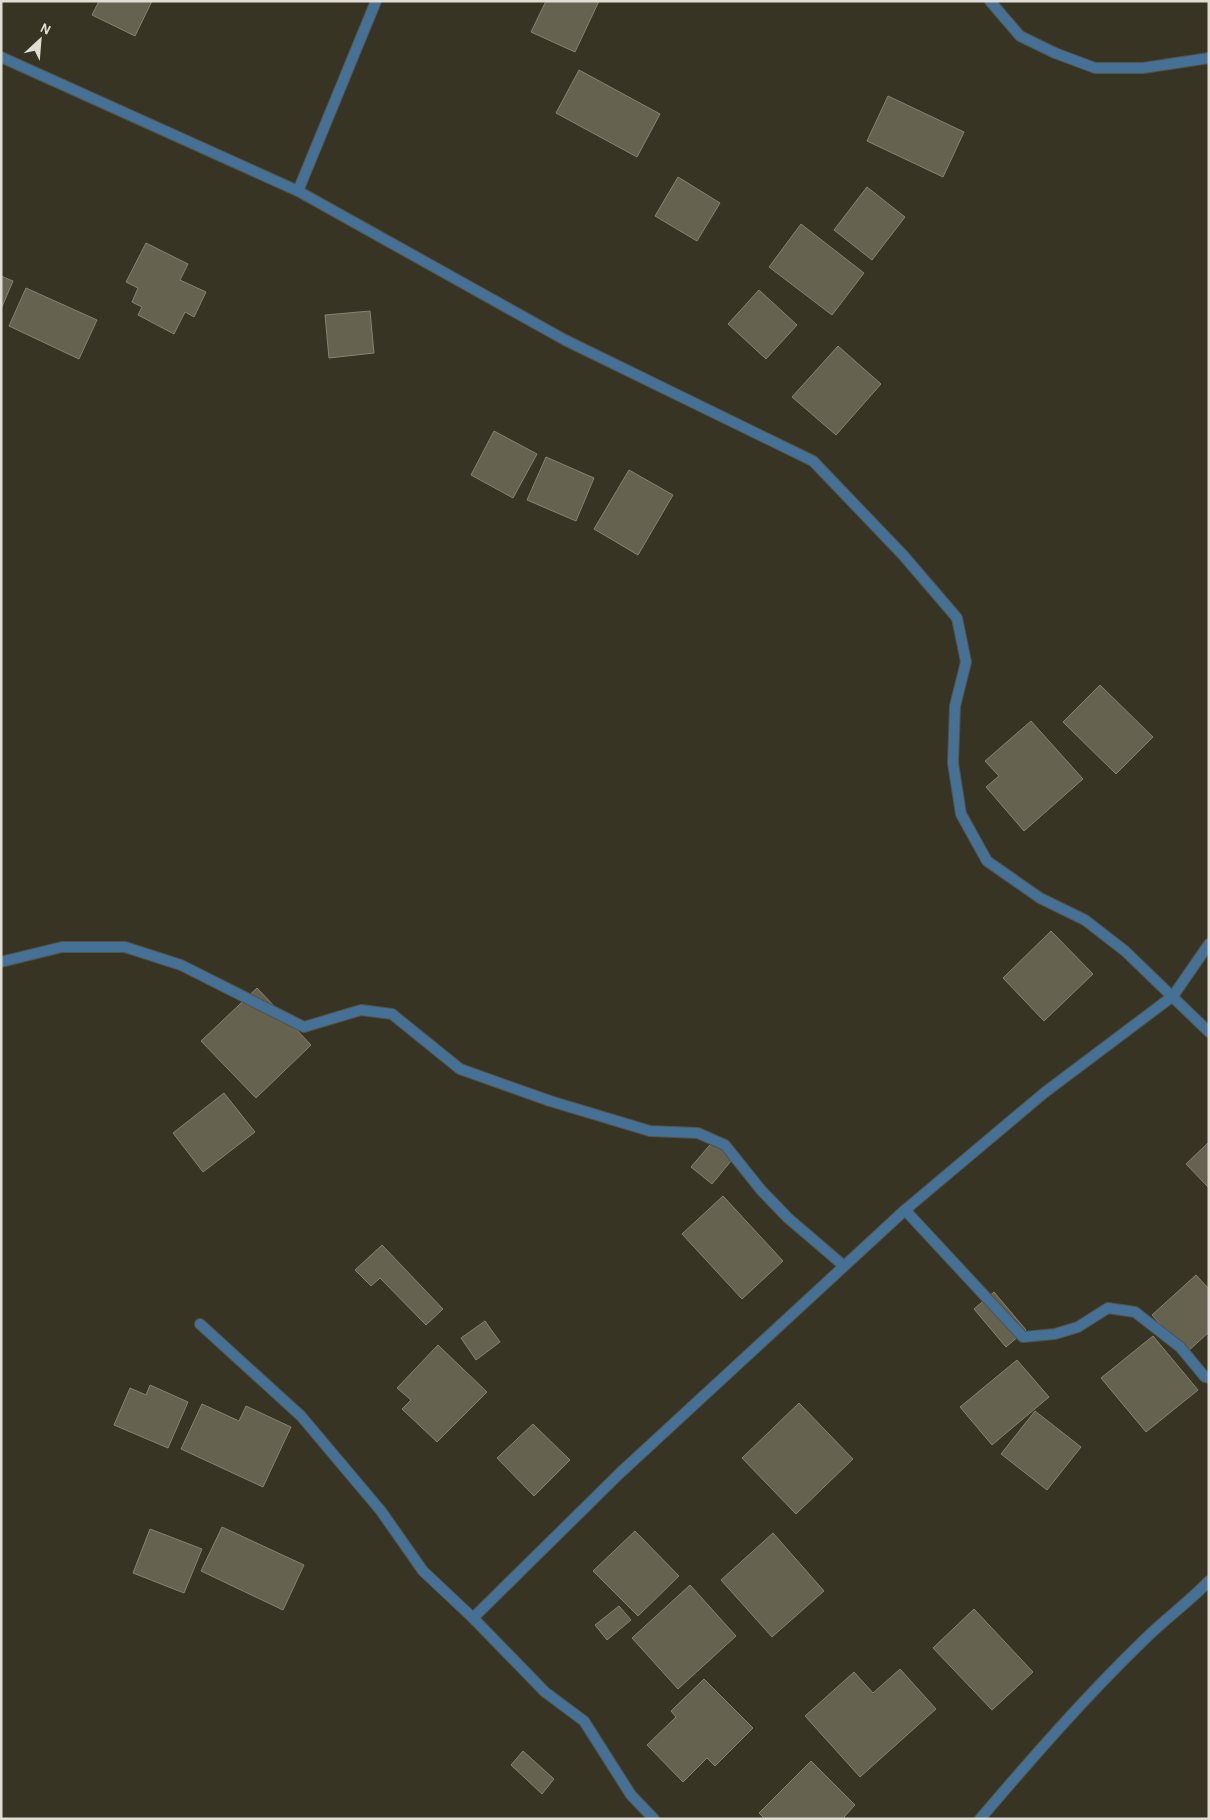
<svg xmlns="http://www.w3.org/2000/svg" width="1210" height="1820" viewBox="0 0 1210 1820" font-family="'Alegreya Sans',sans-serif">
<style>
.building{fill:#666250;stroke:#87836f}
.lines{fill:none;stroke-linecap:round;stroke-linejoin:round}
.street-casing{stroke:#555343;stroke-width:12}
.street{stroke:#457197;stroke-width:10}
</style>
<rect width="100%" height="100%" fill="#373423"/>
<!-- building -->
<g class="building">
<polygon points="99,1 152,1 135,36 92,15"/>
<polygon points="546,1 599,1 575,52 531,32"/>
<polygon points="579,70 660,114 637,157 556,113"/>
<polygon points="888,96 964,132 943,177 867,141"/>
<polygon points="678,177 720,203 697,241 655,216"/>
<polygon points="867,187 905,217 872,260 834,230"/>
<polygon points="801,224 864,273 832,315 769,267"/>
<polygon points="146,243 188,264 180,280 206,292 194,317 185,312 174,334 138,315 142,307 132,302 138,288 126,282"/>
<polygon points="1,276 13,281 1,309"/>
<polygon points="26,288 97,320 79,359 9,326"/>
<polygon points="759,290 797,325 766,359 728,324"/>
<polygon points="370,311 374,353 329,358 325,315"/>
<polygon points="838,346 881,384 836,435 792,397"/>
<polygon points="494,431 537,454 513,498 471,475"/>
<polygon points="546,457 594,478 576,521 527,500"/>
<polygon points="629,470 673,495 638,555 594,529"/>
<polygon points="1100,685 1153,737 1116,774 1063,722"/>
<polygon points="1031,721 1083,779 1024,831 986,787 999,776 985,761"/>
<polygon points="1051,931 1093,974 1044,1021 1003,978"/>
<polygon points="257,988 311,1045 256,1098 201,1041"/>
<polygon points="224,1093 255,1132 203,1172 173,1133"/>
<polygon points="715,1139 735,1156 712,1184 691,1167"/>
<polygon points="1209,1142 1209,1188 1186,1164"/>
<polygon points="723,1196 783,1261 742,1299 682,1234"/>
<polygon points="382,1245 443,1309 426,1325 380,1278 371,1286 355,1270"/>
<polygon points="1196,1275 1209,1289 1209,1332 1186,1353 1152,1315"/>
<polygon points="994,1292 1026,1330 1006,1347 974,1309"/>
<polygon points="485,1321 500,1342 476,1360 461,1338"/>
<polygon points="1153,1336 1198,1390 1146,1432 1101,1378"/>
<polygon points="438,1345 487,1392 437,1442 402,1409 411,1400 397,1388"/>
<polygon points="1017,1360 1049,1397 992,1445 960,1407"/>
<polygon points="150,1385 188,1402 168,1448 114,1425 130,1388 146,1395"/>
<polygon points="799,1403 853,1459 796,1514 742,1458"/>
<polygon points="202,1404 239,1421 246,1406 291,1427 263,1487 181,1449"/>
<polygon points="1035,1411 1081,1447 1047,1490 1001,1454"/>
<polygon points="533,1424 570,1460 534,1496 497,1458"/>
<polygon points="222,1527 304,1565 283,1610 201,1571"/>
<polygon points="150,1529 202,1549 184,1593 133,1573"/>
<polygon points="635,1531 679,1576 638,1616 593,1571"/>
<polygon points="773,1533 824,1591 772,1637 721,1580"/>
<polygon points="690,1585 736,1636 678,1689 632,1638"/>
<polygon points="619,1606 631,1620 607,1640 595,1625"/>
<polygon points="974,1609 1033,1672 992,1710 933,1648"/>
<polygon points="900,1669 936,1709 860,1777 805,1716 854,1672 873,1693"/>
<polygon points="704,1679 753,1728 715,1766 707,1758 683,1782 647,1745 676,1717 671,1711"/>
<polygon points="523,1751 554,1779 542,1794 511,1765"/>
<polygon points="811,1761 855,1805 844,1817 846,1819 765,1819 759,1813"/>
</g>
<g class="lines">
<!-- street casing -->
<g class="street-casing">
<g id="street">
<polyline points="990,1 1020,36 1055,53 1095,68 1143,68 1209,58"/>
<polyline points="1,57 298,191 565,340 813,461 903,555 957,618 966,662 955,706 953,763 961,814 987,861 1040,898 1085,920 1125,951 1209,1032"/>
<polyline points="298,191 376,1"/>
<polyline points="1,962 62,947 125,947 181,965 304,1027 361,1010 392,1014 460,1069 550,1101 650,1131 698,1133 725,1145 761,1190 788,1218 844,1266"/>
<polyline points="905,1210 1023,1337 1055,1334 1078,1327 1108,1308 1135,1312 1180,1347 1205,1377 1209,1378"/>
<polyline points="200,1324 301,1416 381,1511 423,1571 473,1618 545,1692 584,1721 631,1795 654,1819"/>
<polyline points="473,1618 620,1473 905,1210 1044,1093 1173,996 1209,944"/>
<path d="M980,1819c53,-62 106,-123 164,-179 21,-21 45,-38 65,-59"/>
</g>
</g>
<!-- street -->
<use href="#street" class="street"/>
</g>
<!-- border -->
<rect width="1210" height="1820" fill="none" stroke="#e0ded4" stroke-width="5"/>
<!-- north arrow -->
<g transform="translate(40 40) rotate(26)" stroke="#373423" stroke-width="4" paint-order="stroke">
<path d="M0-4L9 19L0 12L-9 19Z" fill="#e0ded4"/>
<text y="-8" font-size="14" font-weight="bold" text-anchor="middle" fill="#e0ded4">N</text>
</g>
</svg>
